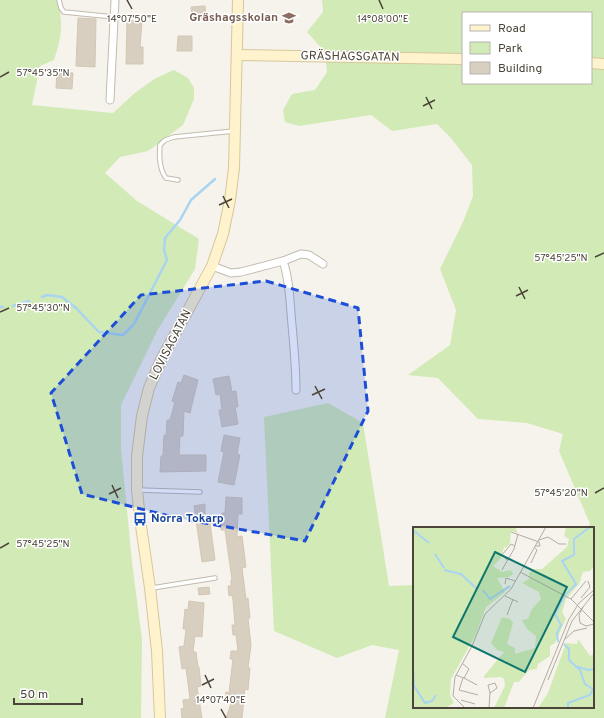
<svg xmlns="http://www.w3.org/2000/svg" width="604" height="718" viewBox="0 0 604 718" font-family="Overpass,sans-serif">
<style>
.green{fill:#d2eab5;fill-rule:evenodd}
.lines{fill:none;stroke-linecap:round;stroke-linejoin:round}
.stream{stroke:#a9d4f2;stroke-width:2.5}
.building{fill:#d8cfc1;stroke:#d3c7b4}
.lane-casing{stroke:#c2bbae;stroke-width:5.5}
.street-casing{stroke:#c2bbae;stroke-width:9}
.secondary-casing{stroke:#d6c79b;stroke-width:12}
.lane{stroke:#fff;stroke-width:3.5}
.street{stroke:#fff;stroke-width:7}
.secondary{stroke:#fff3cd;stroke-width:10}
.marked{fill:#1d4ed8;fill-opacity:0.2;stroke:#1d4ed8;stroke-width:3;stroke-dasharray:8 5;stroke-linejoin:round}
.ticks{fill:none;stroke:#4b4439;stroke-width:1.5}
.labels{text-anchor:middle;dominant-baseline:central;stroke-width:3;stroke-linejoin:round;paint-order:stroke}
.education-label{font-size:12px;font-weight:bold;fill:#785e54;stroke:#fff;text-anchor:end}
.street-label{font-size:12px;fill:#4b4439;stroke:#fff}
.transit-label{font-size:12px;font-weight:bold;fill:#164399;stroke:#fff;text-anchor:start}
.inset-river{fill:none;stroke:#a9d4f2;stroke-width:2}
.inset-road{fill:none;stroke:#b2ada4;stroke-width:1}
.view{fill:#0f766e;fill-opacity:0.15;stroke:#0f766e;stroke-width:2}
.inset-edge{fill:none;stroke:#4b4439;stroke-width:2}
.ticks-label{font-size:10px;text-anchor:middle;fill:#4b4439;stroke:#fff;stroke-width:3;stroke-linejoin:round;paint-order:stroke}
</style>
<rect width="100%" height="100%" fill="#f6f3ec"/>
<!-- green -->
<g class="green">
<path d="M0,0h58c5,26 4,35 -4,60l-14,6 -8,39 81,8 23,-21 20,-14 18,-8 14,8 6,10v11l-11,26 -35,26 -28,6 -15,16 32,28 62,38 -4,30 -38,62 -36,74v44l11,113 10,77 -1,79h-141z"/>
<path d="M322,0h282v718h-219l14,-68 -27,-5 -35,13 -63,-27 -10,-214 64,-14 35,20 26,163 25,-1v122h179v-179h-5l2,-4 -31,-73 4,-17 -36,-11 -49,-4 -40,-41 -30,-3 42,-30 6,-35 -16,-41 23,-47 10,-26 -1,-31 -22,-28 -13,-13 -45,7 -21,-16 -72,11 -14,-4 -2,-12 9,-16 23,-4 12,-18 -2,-20 -18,-20 16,-20zM463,13h128v70h-128z"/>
</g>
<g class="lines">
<!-- stream -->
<g class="stream">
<polyline points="42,297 47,295 62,297 76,308 99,332 123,335 134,324 167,260 164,250 165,238 180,220 191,200 215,179"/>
<polyline points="13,306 29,301"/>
<polyline points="0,307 3,307"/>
</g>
</g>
<!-- building -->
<g class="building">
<polygon points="205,6 206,19 192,20 191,7"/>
<polygon points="78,18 96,19 95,67 76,66"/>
<polygon points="127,20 142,21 140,47 143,47 143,64 126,64"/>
<polygon points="178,36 192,36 192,51 177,51"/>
<polygon points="57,72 73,73 72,89 56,88"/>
<polygon points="184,375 198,380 190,413 184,411 183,436 180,436 179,455 206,455 206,471 160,472 161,456 163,456 164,435 166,436 167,420 170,420 175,402 172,401 178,382 181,383"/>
<polygon points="229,376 232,392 236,391 238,407 235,407 238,424 222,427 219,410 222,410 220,394 216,395 213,379"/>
<polygon points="224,435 240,438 237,454 240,455 234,485 218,482 224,452 221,451"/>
<polygon points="226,497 242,498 242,514 238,514 237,537 242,536 246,567 242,568 246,599 248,598 250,618 248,618 251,645 248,668 250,668 248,690 245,689 242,718 226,718 232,701 225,701 226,692 229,693 233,659 230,659 231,651 238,651 236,635 233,635 232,625 235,625 233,600 232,595 229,596 228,586 231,586 231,580 232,580 225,530 221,530 222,513 225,513"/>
<polygon points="205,504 205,523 210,523 215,560 202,562 194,506"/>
<polygon points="209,587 210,594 199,595 198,588"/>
<polygon points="189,601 204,603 202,637 195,636 193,652 196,652 198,667 199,667 201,686 197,687 202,718 182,718 181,709 184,708 183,700 190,699 186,668 182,669 179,647 184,646 186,629 183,629 185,609 188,610"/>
</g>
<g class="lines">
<!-- lane casing -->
<g class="lane-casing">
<g id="lane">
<polyline points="59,0 61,8 64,12 114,17"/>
<path d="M178,180l-12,-2c-7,-9 -7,-22 -6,-33l5,-5 9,-3 60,-6"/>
<polyline points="138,490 200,492"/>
<polyline points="152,588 215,578"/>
</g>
</g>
<!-- street casing -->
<g class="street-casing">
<g id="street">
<polyline points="110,100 115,0"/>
<path d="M283,261c7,20 7,43 9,64 2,22 4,43 4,65"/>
<polyline points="212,266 231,273 241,272 283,261 301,254 309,255 323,264"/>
</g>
</g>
<!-- secondary casing -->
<g class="secondary-casing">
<g id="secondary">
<polyline points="237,55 463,59"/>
<polyline points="591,63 604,64"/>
<polyline points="160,718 157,651 150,588 140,519 137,490 137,456 142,416 149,388 161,360 212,266 223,234 230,200 234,168 238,0"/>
</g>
</g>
<!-- lane -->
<use href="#lane" class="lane"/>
<!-- street -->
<use href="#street" class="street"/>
<!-- secondary -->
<use href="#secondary" class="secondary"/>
</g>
<!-- marked area -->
<path class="marked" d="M266,281l92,27 10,103 -63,130 -128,-23 -95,-24 -31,-101 90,-98z"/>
<!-- ticks -->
<path class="ticks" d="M127,0l5,9M379,0l4,9M0,77l9,-5M426,97l6,12M423,106l12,-6M223,196l6,12M219,205l13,-6M595,257l9,-4M519,287l6,12M516,296l12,-6M0,312l9,-4M315,386l7,13M312,395l13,-6M112,485l6,13M595,493l9,-5M109,494l12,-6M0,548l9,-5M205,675l6,13M202,685l12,-6M221,709l5,9"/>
<!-- icons -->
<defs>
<g id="school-bare" transform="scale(1.08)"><path d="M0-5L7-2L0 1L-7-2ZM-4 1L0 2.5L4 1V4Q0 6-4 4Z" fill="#8d6e63" stroke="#fff" stroke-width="2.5" paint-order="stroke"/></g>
<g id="bus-bare" transform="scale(1.08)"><path d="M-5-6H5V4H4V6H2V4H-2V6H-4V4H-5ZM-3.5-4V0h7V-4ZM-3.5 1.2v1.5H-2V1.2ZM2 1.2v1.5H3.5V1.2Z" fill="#1a4fb4" stroke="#fff" stroke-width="2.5" paint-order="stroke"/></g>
</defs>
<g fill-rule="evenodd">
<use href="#school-bare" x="289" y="18"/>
<use href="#bus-bare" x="140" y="519"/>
</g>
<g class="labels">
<!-- education labels -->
<g class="education-label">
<text x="278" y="18">Gräshagsskolan</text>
</g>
<!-- street labels -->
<g class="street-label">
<text transform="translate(350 57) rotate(1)">GRÄSHAGSGATAN</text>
<text transform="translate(171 345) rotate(-63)">LOVISAGATAN</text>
</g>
<!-- transit labels -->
<g class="transit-label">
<text x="151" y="519">Norra Tokarp</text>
</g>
</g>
<!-- overview -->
<g transform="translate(413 527)">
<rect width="181" height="181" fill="#f6f3ec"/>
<path d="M0,0h102l3,6 -7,-2 -1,12 -4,5 -2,-1 -3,11 -8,8 9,6 9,-2 2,4 -4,3 -12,1 8,14 -19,15 -11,29 -24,43 -1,16 4,8 -7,4 -34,1zM153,0h28v39l-4,5 -7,1 -4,12 -13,15 -4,13 4,7 -11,24 -5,3v10l-12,8 -1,5 -8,1 -10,12h-5l-10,26h-10l11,-22 -1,-7 -3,-2 -17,1v-2l20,-24 -7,-2 -6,-7 11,-26 8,2 3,4 -6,21 8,4v6l20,-6 1,-12 -9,-7 -5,-9 6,-1 4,-10 9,-10 -2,-7 -17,-9 7,-4v-6l4,-4h9l25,-22 2,-8 -5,-3zM165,112l12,17 4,-2v54h-56l10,-15 18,-50 11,1z" fill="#d2eab5"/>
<path class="inset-river" d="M0,3l16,13M22,27l9,14M31,43l17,4 16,15M70,63l7,9 20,-13M145,115l-1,-9 4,-8 -6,-11 11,-20 10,-10 -14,-23 12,-6v-16l16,-12M151,117l5,5v11l11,10 5,14 8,5 -3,6 -22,8v5M162,139l13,4 6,-1M0,141l1,18 11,17 7,-2 4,-6"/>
<path class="inset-road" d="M98,5l28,10 1,4h-5M126,13l9,-3 11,7h7M94,33l-5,-5 9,-11 4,2M118,36l6,-13 -3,-3M89,43l12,-21 4,-15M107,45l51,27 23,23M92,57l1,-6 9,3M92,69l13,6M168,71l9,-11 -2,-6M158,72l15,-18M170,80l-4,8 1,8 6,3 8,-2M94,88l6,-16M152,112l9,-8 13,-3M43,148l8,3 5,-9 -7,-6M50,151l-4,12 19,5M51,151l13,7M135,153l24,-59 22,-28M48,173l14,4M52,181l-12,-12 2,-19 17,-31 13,-32 26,-25 35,-62M76,181l1,-15 -2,-8 7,-2 2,5 -7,5M120,181l36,-89 10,-16 15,-13"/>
<path class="view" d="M82,25l72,35 -42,85 -72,-35z"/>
<rect width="181" height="181" class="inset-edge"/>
</g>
<g class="ticks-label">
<text x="132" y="22">14°07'50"E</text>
<text x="383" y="22">14°08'00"E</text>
<text x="43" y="76">57°45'35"N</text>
<text x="561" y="261">57°45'25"N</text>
<text x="43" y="311">57°45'30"N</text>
<text x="561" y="496">57°45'20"N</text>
<text x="43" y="547">57°45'25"N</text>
<text x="221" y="703">14°07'40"E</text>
</g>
<!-- legend -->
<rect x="462" y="12" width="130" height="72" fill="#ffffff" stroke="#b7b4b0"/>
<rect x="470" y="25" width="20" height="6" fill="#fff3cd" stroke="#b7b4b0"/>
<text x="498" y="32" font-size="12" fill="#4b4439">Road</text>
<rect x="470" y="42" width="20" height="12" fill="#d2eab5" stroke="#b7b4b0"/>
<text x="498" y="52" font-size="12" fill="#4b4439">Park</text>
<rect x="470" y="62" width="20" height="12" fill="#d8cfc1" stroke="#b7b4b0"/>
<text x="498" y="72" font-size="12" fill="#4b4439">Building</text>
<!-- scale -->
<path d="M14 698v6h68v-6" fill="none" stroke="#4b4439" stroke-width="2"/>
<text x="20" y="698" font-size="12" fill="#4b4439" stroke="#ffffff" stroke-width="3" paint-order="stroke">50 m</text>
</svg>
